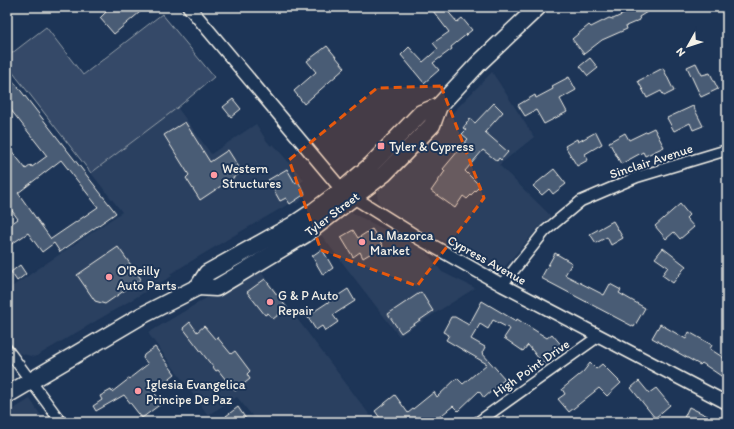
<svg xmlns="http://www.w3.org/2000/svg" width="734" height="429" viewBox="0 0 734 429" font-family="Itim,sans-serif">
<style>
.built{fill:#2a4060}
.green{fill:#354a67;stroke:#949ea8}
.building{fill:#485b74;stroke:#f4f1e8;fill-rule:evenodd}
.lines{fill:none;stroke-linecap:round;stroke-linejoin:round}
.minor-casing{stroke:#f4f1e8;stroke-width:13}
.tertiary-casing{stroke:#f4f1e8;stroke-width:15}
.primary-casing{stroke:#f4f1e8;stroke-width:19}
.minor{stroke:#1d3557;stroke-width:10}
.tertiary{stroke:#1d3557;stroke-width:12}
.primary{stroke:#1d3557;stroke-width:16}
.marked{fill:#e8590c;fill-opacity:0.2;stroke:#e8590c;stroke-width:3;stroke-dasharray:8 5;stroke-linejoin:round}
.poi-dot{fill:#ff9aa2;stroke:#1d3557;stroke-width:1.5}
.labels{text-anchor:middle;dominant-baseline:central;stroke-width:4;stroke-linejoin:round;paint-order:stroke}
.poi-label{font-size:13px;fill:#f4f1e8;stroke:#1d3557;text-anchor:start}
.street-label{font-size:13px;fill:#f4f1e8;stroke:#1d3557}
</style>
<rect width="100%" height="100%" fill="#1d3557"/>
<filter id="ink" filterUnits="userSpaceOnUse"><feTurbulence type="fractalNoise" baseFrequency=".025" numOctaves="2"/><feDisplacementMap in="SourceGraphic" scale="8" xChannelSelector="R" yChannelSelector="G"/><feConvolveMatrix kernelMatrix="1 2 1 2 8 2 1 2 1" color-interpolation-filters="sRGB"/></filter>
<g filter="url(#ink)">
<!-- built -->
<g class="built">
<polygon points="492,72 534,137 499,165 551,216 539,227 501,271 384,211 379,204 377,195 380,188"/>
<polygon points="177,107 211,154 256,124 266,140 271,146 273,144 304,180 300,183 306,193 300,197 302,200 296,204 294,201 233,236 170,274 172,276 35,357 19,353 7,337 7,290 122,212 91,173"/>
<polygon points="348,211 425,250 442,272 475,288 399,336 318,231"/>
<polygon points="258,267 375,422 257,422 237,397 208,415 148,333"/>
<polygon points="30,399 45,422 7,422 7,413"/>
</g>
<!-- green -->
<polygon class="green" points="162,14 214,77 177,108 91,173 7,65 7,57 46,27 83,75"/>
<!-- building -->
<g class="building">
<polygon points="102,7 146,7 114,34 100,18 106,12"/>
<polygon points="430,7 444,7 457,22 462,18 472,30 451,47 452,49 433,63 439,70 424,83 401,55 409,47 423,62 438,49 433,43 449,32"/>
<polygon points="639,7 655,7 639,17 640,20 626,26 627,29 602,40 584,54 572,39 589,25 591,27 609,18 613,19"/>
<polygon points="327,46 345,68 304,104 294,91 316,72 307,61"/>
<polygon points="590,58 598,68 588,76 580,66"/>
<polygon points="696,63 702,75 710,73 718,89 701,97 687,67"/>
<polygon points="663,68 674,91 664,96 661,91 647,98 638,81"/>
<path d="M7,73l109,140 -56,39 -6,-9 -12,9 -14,-19 -21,14v-20l11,-8 -11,-15v-59l19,24 5,-4 1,2 15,-11 -40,-51zM61,160l37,47 -47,32 -33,-46z"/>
<polygon points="569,77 576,90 560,99 567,112 544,124 536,110 525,116 518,105 535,95 536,98 553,89 552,86"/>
<polygon points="233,99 241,109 231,117 223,107"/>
<polygon points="494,103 503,112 485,132 508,152 501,160 499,158 497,161 483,150 465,171 480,186 467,199 463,196 455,208 431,191 445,171 443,169 468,139 462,134 466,130 463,128 470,119 475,123"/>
<polygon points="693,106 703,126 693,130 690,123 674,131 667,118"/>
<polygon points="185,122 210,162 228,150 242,172 200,200 186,178 189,175 164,135"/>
<polygon points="654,128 664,147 645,156 643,152 621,164 609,142 625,133 629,140"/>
<polygon points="596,132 602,144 585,154 588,160 577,166 565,146 577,139 578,142"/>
<polygon points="287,169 295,183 298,181 305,194 290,204 286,198 280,201 268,180"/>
<polygon points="554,169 566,184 553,194 549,189 542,195 533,186"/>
<polygon points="680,204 689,215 686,218 694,227 680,239 674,232 666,239 655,226"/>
<polygon points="613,221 623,238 611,245 607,237 596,243 590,234"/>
<polygon points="372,229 383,246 363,258 360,252 353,257 341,237 353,230 358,238"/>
<polygon points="118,247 141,279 105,304 95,301 77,275"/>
<polygon points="663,248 686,266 673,283 662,275 668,267 655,258"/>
<polygon points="322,249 333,268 323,275 312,256"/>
<polygon points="555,253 572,263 565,275 604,295 610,284 621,290 619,293 645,308 634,327 541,278"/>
<polygon points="20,265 26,274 17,281 11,272"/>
<polygon points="265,279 287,308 273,319 268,313 265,315 247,292"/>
<polygon points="348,289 355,301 333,315 338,322 325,331 322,326 316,330 307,316"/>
<polygon points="421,292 433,311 401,333 388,314"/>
<polygon points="482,301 516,321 517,319 547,338 552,334 563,347 543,364 528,345 523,351 504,338 510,329 493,320 488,329 480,324 471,339 485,347 482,353 505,379 484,398 479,391 458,411 453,406 433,422 383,422 375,411 395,395 408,413 434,392 437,397 457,378 463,384 487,364 446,340 449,335 443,332 451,317 455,317 469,325"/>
<polygon points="190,322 197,332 204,326 215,339 217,337 231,354 235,351 250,371 247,374 250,379 235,391 218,370 216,371 183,328"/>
<polygon points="660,324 686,339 689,332 712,345 710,349 727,360 727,380 702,363 700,365 652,338"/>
<polygon points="155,347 175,374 153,391 162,403 142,418 124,395 96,411 93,406 102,400 100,396 111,390 112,392 148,364 143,358 144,355"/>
<polygon points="590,363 596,369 602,364 621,383 607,396 599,388 569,412 558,399 565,394 562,389 583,372"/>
<polygon points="639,381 649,393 656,388 670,405 655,418 631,388"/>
<polygon points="238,407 248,422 230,422 226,416"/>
<polygon points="689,407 720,422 682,422"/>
</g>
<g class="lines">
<!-- minor casing -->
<g class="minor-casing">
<g id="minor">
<polyline points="502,285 545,231 581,201 637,177 727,150"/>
<polyline points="7,349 61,422"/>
<polyline points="478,422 599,336"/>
</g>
</g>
<!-- tertiary casing -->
<g class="tertiary-casing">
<polyline id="tertiary" points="189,7 342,190 417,237 502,285 727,403"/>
</g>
<!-- primary casing -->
<g class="primary-casing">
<g id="primary">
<polyline points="198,287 216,288 306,234 384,174 432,125 439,106 478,64 538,7"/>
<polyline points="7,395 141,316 198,287 207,273 293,225 314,211 342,190 371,165 421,113 439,106"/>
</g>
</g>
<!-- minor -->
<use href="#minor" class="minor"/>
<!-- tertiary -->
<use href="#tertiary" class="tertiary"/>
<!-- primary -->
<use href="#primary" class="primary"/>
</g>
</g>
<!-- marked area -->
<path class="marked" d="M441,86l43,112 -67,88 -96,-36 -32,-90 88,-72z"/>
<!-- markers -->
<g class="poi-dot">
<rect x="377" y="142" width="8" height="8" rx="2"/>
<circle cx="214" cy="175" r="4"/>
<circle cx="362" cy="242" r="4"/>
<circle cx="109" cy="277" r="4"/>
<circle cx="270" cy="302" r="4"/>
<circle cx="138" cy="391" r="4"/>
</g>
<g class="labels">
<!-- poi labels -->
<g class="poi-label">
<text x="389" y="146">Tyler &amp; Cypress</text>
<text x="222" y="168">Western<tspan x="222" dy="15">Structures</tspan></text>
<text x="370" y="235">La Mazorca<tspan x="370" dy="15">Market</tspan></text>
<text x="117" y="270">O'Reilly<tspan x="117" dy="15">Auto Parts</tspan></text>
<text x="278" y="295">G &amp; P Auto<tspan x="278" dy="15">Repair</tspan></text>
<text x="146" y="384">Iglesia Evangelica<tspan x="146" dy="15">Principe De Paz</tspan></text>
</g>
<!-- street labels -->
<g class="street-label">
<text transform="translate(651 161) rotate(-18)">Sinclair Avenue</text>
<text transform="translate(332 214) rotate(-37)">Tyler Street</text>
<text transform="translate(487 260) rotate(29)">Cypress Avenue</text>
<text transform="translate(531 368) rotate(-35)">High Point Drive</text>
</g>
</g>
<!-- margin -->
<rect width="734" height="429" fill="none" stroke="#1d3557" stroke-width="24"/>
<rect x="12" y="12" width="710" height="405" fill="none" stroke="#f4f1e8" stroke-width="1.5" filter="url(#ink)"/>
<!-- north arrow -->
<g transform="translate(688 46) rotate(231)" stroke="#1d3557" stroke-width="3" paint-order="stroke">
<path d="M0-3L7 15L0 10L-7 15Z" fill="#f4f1e8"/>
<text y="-6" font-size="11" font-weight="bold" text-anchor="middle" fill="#f4f1e8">N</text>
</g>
</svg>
